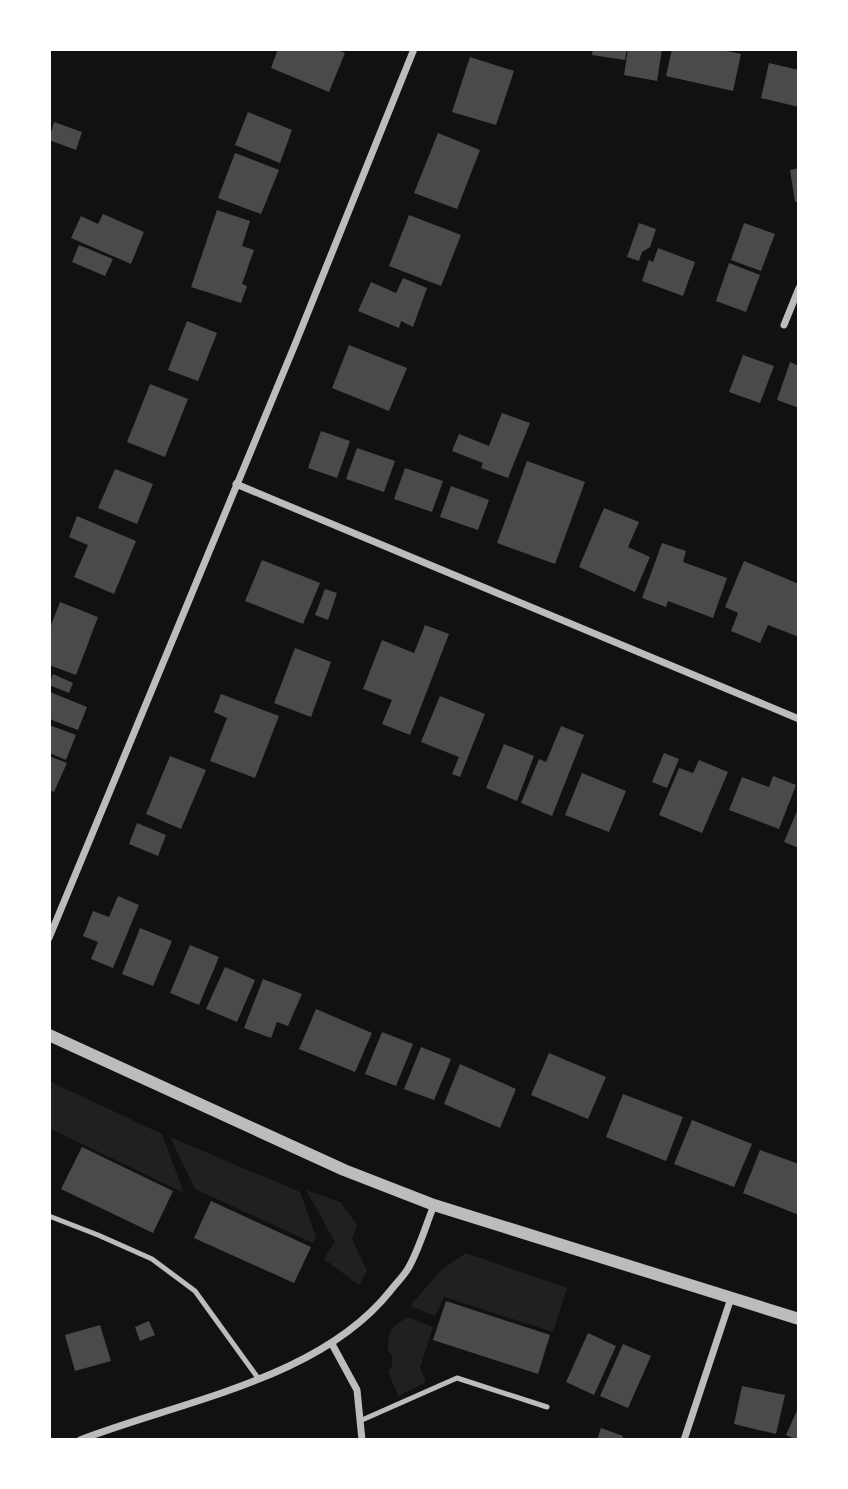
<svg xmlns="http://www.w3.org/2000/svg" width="848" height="1489" viewBox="0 0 848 1489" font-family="Rubik,sans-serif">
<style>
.green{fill:#202020}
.building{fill:#4a4a4a}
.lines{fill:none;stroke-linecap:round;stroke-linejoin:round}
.service{stroke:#bcbcbc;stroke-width:5}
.minor{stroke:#bcbcbc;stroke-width:7}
.tertiary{stroke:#bcbcbc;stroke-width:12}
</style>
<rect width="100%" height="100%" fill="#111"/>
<!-- green -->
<g class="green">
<polygon points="49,1081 162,1134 184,1193 49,1128"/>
<polygon points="170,1137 300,1192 316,1237 313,1243 195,1189"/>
<polygon points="306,1190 340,1202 357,1225 352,1239 367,1271 359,1285 324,1259 335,1242"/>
<polygon points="466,1253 567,1288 553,1332 444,1297 435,1316 410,1306 441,1270"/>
<path d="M408,1317l25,10 -13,41 6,14 -28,14 -10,-25 4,-4v-12l-4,-4c0,-20 2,-24 20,-34z"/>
</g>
<!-- building -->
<g class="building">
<polygon points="278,49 335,49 345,53 329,92 271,68"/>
<polygon points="593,49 627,49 625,60 592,55"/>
<polygon points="628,49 662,49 657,81 624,75"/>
<polygon points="672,49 717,49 741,54 733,91 666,76"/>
<polygon points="470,57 514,71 496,125 452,112"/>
<polygon points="769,63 799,70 799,107 761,98"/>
<polygon points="248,112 292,130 280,163 235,145"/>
<polygon points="54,122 82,132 76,150 49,140"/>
<polygon points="438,133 480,150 457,209 414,193"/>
<polygon points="235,153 279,170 261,214 218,198"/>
<polygon points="799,168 799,201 795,202 790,170"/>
<polygon points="217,210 250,221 242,246 254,250 242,284 247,286 241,303 191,287"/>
<polygon points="103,214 144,232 131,264 71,238 81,216 98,224"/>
<polygon points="409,215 461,235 441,286 389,266"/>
<polygon points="639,223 656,229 650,247 642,252 639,261 627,257"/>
<polygon points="744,223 775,234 761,271 731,260"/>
<polygon points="79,245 113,259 105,276 72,262"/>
<polygon points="658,248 695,262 683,296 642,281 649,260 653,262"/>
<polygon points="729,263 760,275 746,312 716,301"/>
<polygon points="403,278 427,288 413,327 401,321 399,328 358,311 371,282 396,293"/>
<polygon points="187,321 217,333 198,381 168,370"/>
<polygon points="349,345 407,368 389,411 332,388"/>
<polygon points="743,355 774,366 760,403 729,392"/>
<polygon points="790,362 799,366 799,408 777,400"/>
<polygon points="150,384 188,399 165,457 127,442"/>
<polygon points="502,413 530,423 508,478 481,468 483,463 452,451 459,434 489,446"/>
<polygon points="321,431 350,441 337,478 308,468"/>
<polygon points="357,448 395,461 384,492 346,479"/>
<polygon points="527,461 585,482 555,564 497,543"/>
<polygon points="405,468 443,481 432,512 394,499"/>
<polygon points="115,469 153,484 137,524 98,508"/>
<polygon points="451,486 489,500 478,530 440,517"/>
<polygon points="604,508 639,522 628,547 650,557 635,592 579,567"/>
<polygon points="77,516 136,541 114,594 74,577 88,545 69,537"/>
<polygon points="662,543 686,551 683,562 727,578 713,618 668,601 666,607 642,598"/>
<polygon points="262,560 320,583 303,624 245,601"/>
<polygon points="744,561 799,584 799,637 768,625 760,643 731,631 738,613 725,607"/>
<polygon points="325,589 337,593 328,620 315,615"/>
<polygon points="60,602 98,617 76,675 49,665 49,630"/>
<polygon points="425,625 449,634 410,735 382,724 392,700 363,689 382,640 414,653"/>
<polygon points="295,648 331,662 311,717 274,703"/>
<polygon points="53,674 73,683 69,693 49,685"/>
<polygon points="50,692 87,707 78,730 49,719"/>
<polygon points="221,694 279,716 255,778 210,761 227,718 214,712"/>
<polygon points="440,696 485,714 460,777 452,774 459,757 421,742"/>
<polygon points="49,725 76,735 66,760 49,753"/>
<polygon points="561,726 584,735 552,816 521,803 539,759 546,762"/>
<polygon points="504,744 534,756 517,801 486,788"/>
<polygon points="664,753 679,759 667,788 652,782"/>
<polygon points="49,756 67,763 54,792 49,790"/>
<polygon points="170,756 206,770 181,829 146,814"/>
<polygon points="699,760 728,772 702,833 659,815 679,768 693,773"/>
<polygon points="582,773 626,791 609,832 565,815"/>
<polygon points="773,776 796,785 779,829 729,810 742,777 769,787"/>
<polygon points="799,806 799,848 784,842"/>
<polygon points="137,823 166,835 158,856 129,844"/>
<polygon points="118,896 139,905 113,968 91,959 98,942 83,936 93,911 109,917"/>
<polygon points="140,928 172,941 153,986 122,974"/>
<polygon points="190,945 219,957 199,1005 170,993"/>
<polygon points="225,967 255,980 237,1022 206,1009"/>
<polygon points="263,979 302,994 288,1026 277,1022 271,1038 244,1028"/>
<polygon points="316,1009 372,1033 355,1072 299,1049"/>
<polygon points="382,1032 413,1044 396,1086 365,1074"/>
<polygon points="421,1047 451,1059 434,1100 404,1089"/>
<polygon points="549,1053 606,1077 588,1119 531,1095"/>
<polygon points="460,1064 516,1089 500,1128 444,1104"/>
<polygon points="623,1094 683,1117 666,1161 606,1137"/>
<polygon points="692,1120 752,1144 734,1187 674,1164"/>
<polygon points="82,1147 173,1191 153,1233 61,1189"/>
<polygon points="760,1150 799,1164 799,1215 743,1193"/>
<polygon points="211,1201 311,1247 294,1283 194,1238"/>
<polygon points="446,1301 550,1335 538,1374 433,1340"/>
<polygon points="149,1321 155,1335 140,1341 135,1327"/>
<polygon points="100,1325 111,1361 75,1371 65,1335"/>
<polygon points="588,1333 616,1346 594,1395 566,1382"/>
<polygon points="623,1344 651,1356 628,1408 600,1396"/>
<polygon points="742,1386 785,1395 776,1434 734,1424"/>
<polygon points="799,1406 799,1440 797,1440 786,1435"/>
<polygon points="601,1428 623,1436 622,1440 597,1440"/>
</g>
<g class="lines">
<!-- service -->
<g class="service">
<polyline points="49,1216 98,1235 152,1259 195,1291 258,1378"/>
<polyline points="362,1420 457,1378 547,1407"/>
</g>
<!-- minor -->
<g class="minor">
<polyline points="784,325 799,288"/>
<polyline points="236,484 799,719"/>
<polyline points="49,938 296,342 414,49"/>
<polyline points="332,1344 357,1390 362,1440"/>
<path d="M80,1440c101,-39 241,-61 311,-150 6,-8 15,-16 19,-25 10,-19 16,-40 24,-60"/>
<polyline points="684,1440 731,1298"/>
</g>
<!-- tertiary -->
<polyline class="tertiary" points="49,1035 344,1170 434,1205 799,1319"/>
</g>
<!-- border -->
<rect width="848" height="1489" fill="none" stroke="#ffffff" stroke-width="102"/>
</svg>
